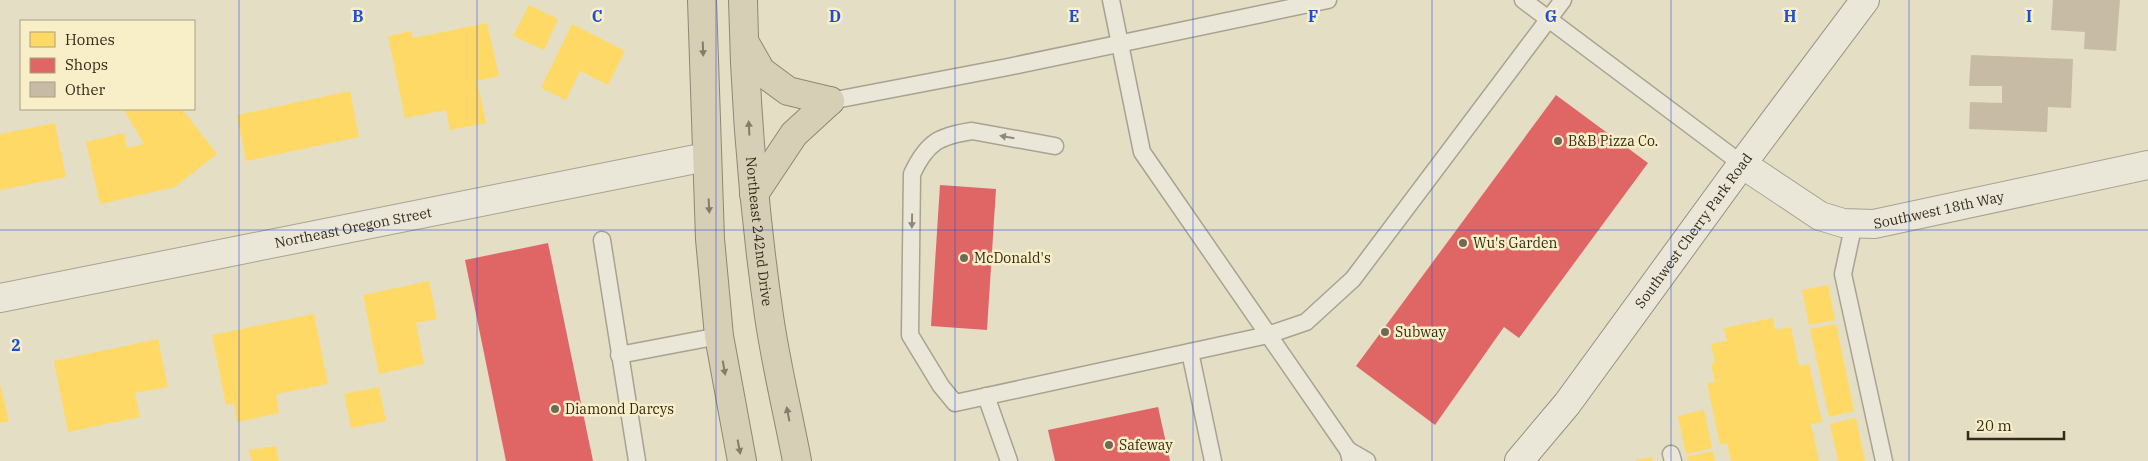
<svg xmlns="http://www.w3.org/2000/svg" width="2148" height="461" viewBox="0 0 2148 461" font-family="'IBM Plex Serif',serif">
<style>
.homes{fill:#ffd966}
.shops{fill:#e06666}
.building{fill:#c8bba6}
.lines{fill:none;stroke-linecap:round;stroke-linejoin:round}
.lane-casing{stroke:#a8a290;stroke-width:19}
.street-casing{stroke:#a8a290;stroke-width:30}
.secondary-casing{stroke:#979080;stroke-width:30}
.highway-casing{stroke:#8d8776;stroke-width:30}
.lane{stroke:#ebe7d8;stroke-width:16}
.street{stroke:#ebe7d8;stroke-width:28}
.secondary{stroke:#ebe7d8;stroke-width:28}
.highway{stroke:#d7ceb6;stroke-width:28}
.oneway{fill:#867c68}
.oneway2{fill:#908878}
.grid{fill:none;stroke:#1d4ed8;stroke-width:1;stroke-opacity:0.55}
.poi-dot{fill:#726955;stroke:#f8efc8;stroke-width:2}
.labels{text-anchor:middle;dominant-baseline:central;stroke-width:5;stroke-linejoin:round;paint-order:stroke}
.poi-label{font-size:14px;fill:#352a19;stroke:#f8efc8;text-anchor:start}
.street-label{font-size:14px;fill:#352a19;stroke:#f8efc8}
.grid-label{font-size:16px;text-anchor:middle;font-weight:bold;fill:#1d4ed8;stroke:#f8efc8;stroke-width:5;stroke-linejoin:round;paint-order:stroke}
</style>
<rect width="100%" height="100%" fill="#e4dec5"/>
<!-- homes -->
<g class="homes">
<polygon points="529,5 558,19 544,50 513,36"/>
<polygon points="487,23 499,76 477,81 486,123 450,130 446,110 405,118 388,36 411,31 413,38"/>
<polygon points="572,24 625,51 608,85 580,71 566,100 541,88"/>
<polygon points="350,91 359,137 246,161 237,115"/>
<polygon points="125,109 182,109 217,154 175,187 100,204 86,142 124,133 127,148 144,144 124,110"/>
<polygon points="55,123 66,177 0,190 0,134"/>
<polygon points="429,281 437,319 416,323 424,364 379,374 363,295"/>
<polygon points="1828,285 1835,320 1809,325 1802,290"/>
<polygon points="314,314 328,384 276,394 279,413 237,422 234,403 226,405 212,335"/>
<polygon points="1773,318 1775,330 1791,327 1799,366 1809,364 1822,422 1811,424 1819,461 1731,461 1727,443 1720,445 1707,383 1715,382 1711,364 1715,363 1711,344 1727,341 1724,328"/>
<polygon points="1836,324 1854,411 1829,417 1810,329"/>
<polygon points="158,339 168,387 135,393 140,417 68,432 54,361"/>
<polygon points="0,384 9,421 0,423"/>
<polygon points="379,387 386,421 351,428 344,394"/>
<polygon points="1704,410 1712,448 1686,454 1678,416"/>
<polygon points="1856,418 1865,461 1838,461 1830,424"/>
<polygon points="276,446 279,461 252,461 249,450"/>
<polygon points="1713,451 1715,461 1688,461 1687,457"/>
<polygon points="1652,457 1653,461 1636,461 1636,460"/>
</g>
<!-- shops -->
<g class="shops">
<polygon points="1556,95 1648,163 1519,338 1504,327 1435,425 1356,366"/>
<polygon points="940,185 996,189 987,330 931,326"/>
<polygon points="548,243 593,461 506,461 465,260"/>
<polygon points="1158,407 1170,461 1055,461 1048,430"/>
</g>
<!-- building -->
<g class="building">
<polygon points="2053,0 2120,0 2116,51 2084,49 2085,32 2051,30"/>
<polygon points="1971,55 2073,59 2071,108 2048,107 2047,132 1969,129 1970,102 2002,103 2002,86 1969,86"/>
</g>
<g class="lines">
<!-- lane casing -->
<g class="lane-casing">
<g id="lane">
<polyline points="1111,0 1142,152 1348,450 1351,461"/>
<polyline points="1523,0 1742,164"/>
<polyline points="830,101 1008,67 1328,0"/>
<path d="M1055,146l-83,-15c-33,5 -45,11 -60,43l-2,161 31,51 14,17 313,-68 38,-13 47,-43 210,-279"/>
<polyline points="1854,223 1843,274 1884,461"/>
<polyline points="602,240 637,461"/>
<polyline points="1190,352 1213,461"/>
<polyline points="619,355 719,336"/>
<polyline points="986,396 1009,461"/>
<polyline points="1348,450 1367,461"/>
<polyline points="1671,454 1673,461"/>
</g>
</g>
<!-- street casing -->
<g class="street-casing">
<g id="street">
<path id="s1" d="M1742,164l78,52 23,7 31,1 274,-59"/>
<path id="s2" d="M0,298l706,-141"/>
</g>
</g>
<!-- secondary casing -->
<g class="secondary-casing">
<g id="secondary">
<path id="s3" d="M1519,461l48,-57 175,-240 123,-164"/>
</g>
</g>
<!-- highway casing -->
<g class="highway-casing">
<g id="highway">
<polyline points="702,0 710,239 719,336 742,461"/>
<path id="s4" d="M743,0c2,106 11,211 26,316 7,49 19,97 28,145"/>
<polyline points="745,43 761,71 788,91 830,101"/>
<polyline points="754,194 794,134 830,101"/>
</g>
</g>
<!-- lane -->
<use href="#lane" class="lane"/>
<!-- street -->
<use href="#street" class="street"/>
<!-- secondary -->
<use href="#secondary" class="secondary"/>
<!-- highway -->
<use href="#highway" class="highway"/>
</g>
<!-- one-way arrows -->
<defs><path id="oneway-solid" d="M-6-.8H1V-3.2L6.5 0L1 3.2V.8H-6Z" transform="scale(1.25)"/></defs>
<g class="oneway">
<use href="#oneway-solid" transform="translate(703 49) rotate(88)"/>
<use href="#oneway-solid" transform="translate(749 128) rotate(-93)"/>
<use href="#oneway-solid" transform="translate(709 206) rotate(87)"/>
<use href="#oneway-solid" transform="translate(724 368) rotate(80)"/>
<use href="#oneway-solid" transform="translate(788 414) rotate(-101)"/>
<use href="#oneway-solid" transform="translate(739 447) rotate(79)"/>
</g>
<g class="oneway2">
<use href="#oneway-solid" transform="translate(1007 137) rotate(-170)"/>
<use href="#oneway-solid" transform="translate(912 221) rotate(91)"/>
</g>
<!-- grid -->
<path class="grid" d="M239,0v461M477,0v461M716,0v461M955,0v461M1193,0v461M1432,0v461M1671,0v461M1909,0v461M0,230h2148"/>
<!-- markers -->
<g class="poi-dot">
<circle cx="1558" cy="141" r="5"/>
<circle cx="1463" cy="243" r="5"/>
<circle cx="964" cy="258" r="5"/>
<circle cx="1385" cy="332" r="5"/>
<circle cx="555" cy="409" r="5"/>
<circle cx="1109" cy="445" r="5"/>
</g>
<g class="labels">
<!-- poi labels -->
<g class="poi-label">
<text x="1568" y="141">B&amp;B Pizza Co.</text>
<text x="1473" y="243">Wu's Garden</text>
<text x="974" y="258">McDonald's</text>
<text x="1395" y="332">Subway</text>
<text x="565" y="409">Diamond Darcys</text>
<text x="1119" y="445">Safeway</text>
</g>
<!-- street labels -->
<g class="street-label">
<text stroke="none"><textPath href="#s1" startOffset="215">Southwest 18th Way</textPath></text>
<text stroke="none"><textPath href="#s2" startOffset="360">Northeast Oregon Street</textPath></text>
<text stroke="none"><textPath href="#s3" startOffset="289">Southwest Cherry Park Road</textPath></text>
<text stroke="none"><textPath href="#s4" startOffset="232">Northeast 242nd Drive</textPath></text>
</g>
</g>
<g class="grid-label">
<text x="358" y="22">B</text>
<text x="597" y="22">C</text>
<text x="835" y="22">D</text>
<text x="1074" y="22">E</text>
<text x="1313" y="22">F</text>
<text x="1551" y="22">G</text>
<text x="1790" y="22">H</text>
<text x="2029" y="22">I</text>
<text x="16" y="351">2</text>
</g>
<!-- legend -->
<rect x="20" y="20" width="175" height="90" fill="#f8efc8" stroke="#aaa082"/>
<rect x="30" y="32" width="25" height="15" fill="#ffd966" stroke="#aaa082"/>
<text x="65" y="45" font-size="15" fill="#352a19">Homes</text>
<rect x="30" y="58" width="25" height="15" fill="#e06666" stroke="#aaa082"/>
<text x="65" y="70" font-size="15" fill="#352a19">Shops</text>
<rect x="30" y="82" width="25" height="15" fill="#c8bba6" stroke="#aaa082"/>
<text x="65" y="95" font-size="15" fill="#352a19">Other</text>
<!-- scale -->
<path d="M1968 431v8h96v-8" fill="none" stroke="#352a19" stroke-width="2.5"/>
<text x="1976" y="431" font-size="15" fill="#352a19" stroke="#f8efc8" stroke-width="4" paint-order="stroke">20 m</text>
</svg>
